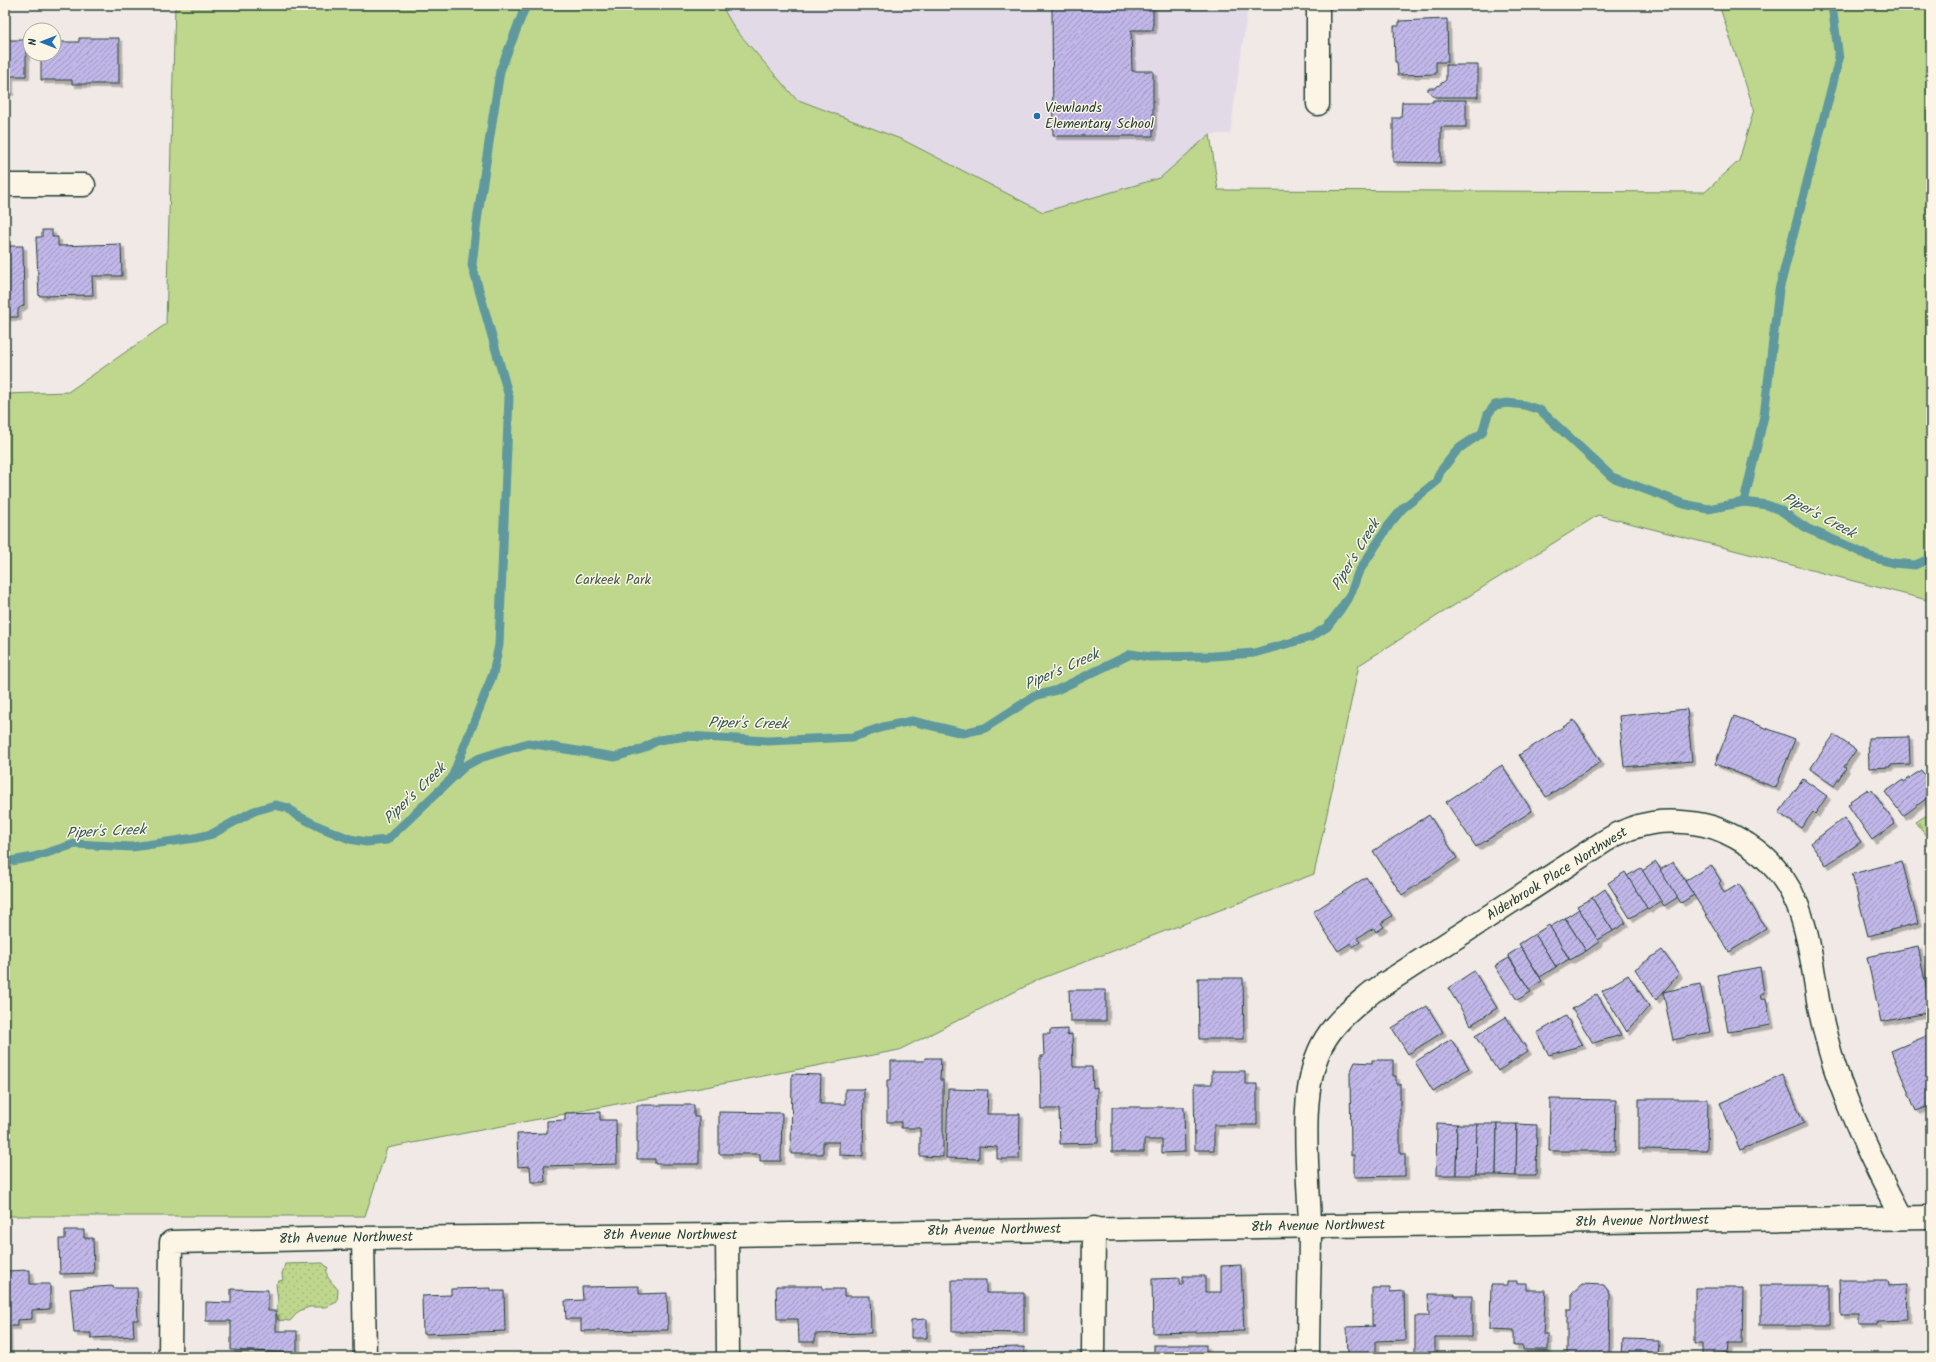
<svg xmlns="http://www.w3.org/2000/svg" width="1936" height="1362" viewBox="0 0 1936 1362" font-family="Kalam,sans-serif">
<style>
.built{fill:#e2dae7}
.grass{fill:url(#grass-dots);stroke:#6e8a60}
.forest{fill:url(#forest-firs);stroke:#6e8a60}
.green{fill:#bed78d;stroke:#6e8a60}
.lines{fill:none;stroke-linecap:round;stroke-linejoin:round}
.stream{stroke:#5e999e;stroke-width:9}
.building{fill:url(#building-hatch);stroke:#1f3d34;filter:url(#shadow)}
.minor-casing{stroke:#1f3d34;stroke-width:25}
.minor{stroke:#fcf5e5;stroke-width:22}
.poi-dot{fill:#1f6fb2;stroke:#fcf5e5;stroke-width:1.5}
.labels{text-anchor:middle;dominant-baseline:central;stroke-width:3;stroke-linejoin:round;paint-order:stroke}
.poi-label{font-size:14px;fill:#1f3d34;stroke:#fcf5e5;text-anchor:start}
.park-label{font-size:14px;fill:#3f5c46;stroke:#fcf5e5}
.street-label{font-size:14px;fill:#1f3d34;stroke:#fcf5e5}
.water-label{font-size:15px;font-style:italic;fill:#345c57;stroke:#fcf5e5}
</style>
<defs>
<pattern id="grass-dots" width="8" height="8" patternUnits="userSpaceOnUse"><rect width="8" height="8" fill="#bed78d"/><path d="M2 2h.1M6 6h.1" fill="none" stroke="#a3b97a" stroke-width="1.8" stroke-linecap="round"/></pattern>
<pattern id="forest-firs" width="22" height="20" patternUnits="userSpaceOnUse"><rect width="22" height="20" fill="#bed78d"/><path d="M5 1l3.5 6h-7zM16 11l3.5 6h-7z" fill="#a3b97a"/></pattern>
<pattern id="building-hatch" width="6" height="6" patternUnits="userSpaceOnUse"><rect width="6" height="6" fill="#c1b7e8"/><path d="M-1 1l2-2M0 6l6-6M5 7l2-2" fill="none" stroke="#9c96bd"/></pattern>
<filter id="shadow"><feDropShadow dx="3.5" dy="3.5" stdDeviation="0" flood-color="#0004"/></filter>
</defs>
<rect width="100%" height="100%" fill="#f0e9e6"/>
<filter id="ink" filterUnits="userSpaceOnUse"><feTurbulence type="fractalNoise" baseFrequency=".025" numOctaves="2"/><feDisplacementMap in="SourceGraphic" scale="8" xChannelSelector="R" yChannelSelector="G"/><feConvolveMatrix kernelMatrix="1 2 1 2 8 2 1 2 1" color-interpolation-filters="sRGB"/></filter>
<g filter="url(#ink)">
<!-- built -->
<polygon class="built" points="721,5 1248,5 1230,134 1210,134 1160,178 1043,212 903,140 796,99 735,29"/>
<!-- grass -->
<path class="grass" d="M323,1263l5,5c-5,9 6,15 10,22l-1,12 -11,5h-17l-10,4 -9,10 -12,-1 -2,-6 2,-13 -2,-17 3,-3 4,-1 -1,-6 3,-10z"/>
<!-- forest -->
<polygon class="forest" points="1931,813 1931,842 1915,822"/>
<!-- green -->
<polygon class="green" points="175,5 721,5 735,29 796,99 903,140 1043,212 1160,178 1210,134 1218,190 1705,192 1739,161 1754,109 1719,5 1931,5 1931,601 1598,515 1359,665 1314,874 1040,979 899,1050 387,1148 365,1216 5,1216 5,394 68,392 166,324"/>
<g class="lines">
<!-- stream -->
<g class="stream">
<polyline points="1744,502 1764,416 1779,290 1839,59 1832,5"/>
<polyline points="453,775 493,674 499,645 509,397 472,265 477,221 500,71 526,5"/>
<polyline points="5,862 34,857 75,844 132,847 195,838 212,834 254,811 275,805 288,808 296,815 320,827 350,839 366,842 387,840 465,766 480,758 528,743 615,757 642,749 658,740 688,736 768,741 853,737 883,727 912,721 963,733 985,728 1035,696 1057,690 1131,654 1150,657 1213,656 1254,653 1311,637 1327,627 1340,610 1351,593 1358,573 1389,525 1403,508 1436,482 1440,472 1458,449 1482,433 1488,414 1495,405 1507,403 1524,405 1540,410 1612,477 1684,504 1708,509 1744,502 1767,505 1780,510 1808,529 1850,547 1868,556 1893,563 1915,565 1931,558"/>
</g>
</g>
<!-- building -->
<g class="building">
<polygon points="1052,5 1215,5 1153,6 1153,30 1131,30 1132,71 1153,71 1153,136 1053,136"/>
<polygon points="1447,19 1448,62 1436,62 1436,74 1398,75 1397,62 1395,62 1394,26 1399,26 1399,21"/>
<polygon points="79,38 119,38 119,84 72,84 72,80 41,80 41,54 54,54 54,42 79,42"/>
<polygon points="5,40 26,40 26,76 10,76 10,92 5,92"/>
<polygon points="1446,65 1478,65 1478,97 1435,97 1428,91 1428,88 1435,88 1446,80"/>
<polygon points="1433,100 1466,100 1466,127 1441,127 1441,163 1393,162 1393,118 1401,118 1402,102 1433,102"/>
<polygon points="42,230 52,230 52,237 58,237 58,246 121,244 122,276 92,276 93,295 39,296 36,237 42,237"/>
<polygon points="5,246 23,246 24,305 18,309 18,317 5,317"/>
<polygon points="1687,709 1692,761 1624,767 1619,716"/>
<polygon points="1734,716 1795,739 1776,788 1715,764"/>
<polygon points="1574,720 1601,762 1546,797 1519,755"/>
<polygon points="1834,735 1856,750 1844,767 1846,768 1834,786 1810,769"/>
<polygon points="1909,737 1910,764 1890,765 1890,767 1869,768 1868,738"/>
<polygon points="1502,765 1532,811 1476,847 1446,802"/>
<polygon points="1921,770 1931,784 1931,795 1903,816 1885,792 1903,780 1904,782"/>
<polygon points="1803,779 1827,796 1815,814 1813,812 1801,828 1779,813"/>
<polygon points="1868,789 1869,791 1872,790 1895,824 1872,840 1848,805 1851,803 1850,801"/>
<polygon points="1429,815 1457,858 1402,895 1373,851"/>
<polygon points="1844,818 1861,842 1826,865 1811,843"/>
<polygon points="1902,861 1918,923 1868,936 1852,874"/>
<polygon points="1656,862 1678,897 1664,906 1642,871"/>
<polygon points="1673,862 1694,895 1681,903 1660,870"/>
<polygon points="1711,865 1721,881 1719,883 1724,893 1739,884 1766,929 1729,952 1685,881"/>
<polygon points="1641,868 1661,901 1648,910 1627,876"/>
<polygon points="1625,872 1647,908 1630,918 1608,883"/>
<polygon points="1366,877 1392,916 1381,923 1384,927 1376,932 1374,928 1357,938 1360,942 1353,947 1351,943 1338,951 1313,912"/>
<polygon points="1605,889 1626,923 1613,931 1592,898"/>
<polygon points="1592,898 1613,931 1598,940 1577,906"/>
<polygon points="1579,909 1599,942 1586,951 1565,918"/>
<polygon points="1565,918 1586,951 1570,960 1550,927"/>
<polygon points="1549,925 1569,959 1556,967 1535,934"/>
<polygon points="1535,934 1556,967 1540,977 1519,944"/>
<polygon points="1918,946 1931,1012 1881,1022 1867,957"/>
<polygon points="1521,947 1542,981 1529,989 1508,955"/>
<polygon points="1662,950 1679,974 1656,1000 1635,969"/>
<polygon points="1509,958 1531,992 1517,1000 1495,966"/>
<polygon points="1760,967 1764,993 1760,994 1761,999 1766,998 1771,1025 1728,1032 1718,975"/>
<polygon points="1474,971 1497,1008 1471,1025 1448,988"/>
<polygon points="1628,975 1649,1006 1627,1032 1602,991"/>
<polygon points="1198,978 1243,978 1244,1039 1199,1039"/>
<polygon points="1700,984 1710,1032 1673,1040 1663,992"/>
<polygon points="1069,990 1106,990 1106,1021 1070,1021"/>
<polygon points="1597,994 1621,1035 1593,1043 1572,1009"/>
<polygon points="1427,1006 1443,1032 1408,1054 1392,1028"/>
<polygon points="1566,1016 1583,1045 1549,1055 1537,1033"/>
<polygon points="1506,1017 1528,1051 1498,1071 1475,1036"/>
<polygon points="1067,1029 1067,1035 1072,1034 1073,1067 1092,1067 1093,1088 1097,1087 1098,1143 1060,1144 1059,1109 1041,1109 1040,1056 1044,1056 1043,1034 1050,1034 1050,1030"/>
<polygon points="1931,1034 1931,1105 1916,1111 1891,1051"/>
<polygon points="1451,1039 1469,1068 1433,1091 1415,1062"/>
<polygon points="925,1058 941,1058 940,1080 943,1080 943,1157 920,1156 920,1128 901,1128 901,1122 887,1122 887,1080 891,1080 891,1061 924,1061"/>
<polygon points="1372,1060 1393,1060 1393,1076 1396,1076 1396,1084 1400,1084 1400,1154 1405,1154 1405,1176 1354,1177 1354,1155 1351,1155 1350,1073 1355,1062 1372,1063"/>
<polygon points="1212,1071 1245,1071 1245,1084 1257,1084 1257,1125 1214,1125 1214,1150 1195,1150 1194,1084 1212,1084"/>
<polygon points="792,1074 821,1075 820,1104 845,1104 845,1089 864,1089 863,1156 839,1155 839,1142 823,1142 823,1154 791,1154"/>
<polygon points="1783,1075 1804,1123 1740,1150 1720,1103"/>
<polygon points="948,1089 988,1090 987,1114 1020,1114 1019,1159 997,1159 997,1147 979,1146 979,1159 946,1158"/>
<polygon points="1550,1099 1616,1100 1615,1151 1549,1151"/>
<polygon points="1639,1099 1708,1099 1707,1150 1639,1149"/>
<polygon points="637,1105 694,1105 694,1117 699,1117 699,1164 655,1164 655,1159 637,1159"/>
<polygon points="1112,1107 1184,1107 1185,1152 1162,1153 1162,1140 1144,1140 1144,1152 1112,1152"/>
<polygon points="600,1112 600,1120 616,1120 617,1164 544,1166 545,1182 531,1182 530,1166 518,1167 517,1134 547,1133 547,1121 565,1120 565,1113"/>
<polygon points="719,1112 782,1113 781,1161 760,1161 760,1154 719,1154"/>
<polygon points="1437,1123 1457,1124 1456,1175 1436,1175"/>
<polygon points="1457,1124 1477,1124 1476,1175 1456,1175"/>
<polygon points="1477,1124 1497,1124 1496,1175 1476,1175"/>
<polygon points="1497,1124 1517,1124 1516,1176 1496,1175"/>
<polygon points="1517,1124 1537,1125 1536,1176 1516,1176"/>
<polygon points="65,1230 84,1230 84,1238 93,1238 94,1273 60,1274 59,1239 65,1239"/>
<polygon points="1241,1265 1244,1331 1153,1333 1152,1279 1180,1278 1180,1285 1183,1285 1183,1276 1205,1276 1205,1292 1221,1292 1221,1266"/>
<polygon points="30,1270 30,1284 50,1284 50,1309 32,1310 32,1319 17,1320 17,1326 8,1326 9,1357 5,1357 5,1271"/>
<polygon points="952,1280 986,1280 986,1293 1024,1293 1024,1333 952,1332"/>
<polygon points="1840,1280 1888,1280 1889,1285 1907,1284 1908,1320 1878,1321 1878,1325 1859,1325 1859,1315 1841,1315"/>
<polygon points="1507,1281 1517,1281 1517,1284 1527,1284 1527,1290 1546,1290 1543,1334 1548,1334 1548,1350 1522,1350 1522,1346 1514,1346 1514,1330 1490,1329 1491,1285 1507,1285"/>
<polygon points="1582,1284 1604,1285 1610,1294 1609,1357 1567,1357 1567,1310 1572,1310 1572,1293"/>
<polygon points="113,1286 113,1288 137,1288 138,1320 133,1320 134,1336 91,1338 91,1333 74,1333 70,1289"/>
<polygon points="639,1286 639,1294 667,1293 668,1330 581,1331 581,1319 566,1319 565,1301 583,1300 582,1287"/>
<polygon points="776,1286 822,1286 822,1289 844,1289 844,1296 870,1296 871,1333 815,1334 815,1342 799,1342 798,1319 777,1319"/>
<rect x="1760" y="1286" width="70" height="39"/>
<polygon points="491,1288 491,1291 504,1291 505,1331 423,1334 422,1296 451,1295 451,1289"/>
<polygon points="1372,1288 1390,1288 1390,1292 1404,1291 1405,1340 1376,1341 1376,1354 1348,1355 1347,1327 1375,1326 1375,1325 1372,1325"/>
<polygon points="1695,1288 1743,1288 1742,1343 1729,1343 1728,1353 1723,1353 1723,1356 1703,1356 1703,1344 1695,1344"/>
<polygon points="231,1289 268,1290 268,1311 276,1311 276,1331 297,1331 297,1353 231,1350 231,1321 206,1321 206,1302 231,1303"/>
<polygon points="1428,1294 1455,1294 1455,1296 1472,1296 1472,1337 1435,1337 1435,1357 1415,1357 1415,1316 1429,1316"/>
<polygon points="927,1319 927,1338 911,1338 911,1320"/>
<polygon points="1623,1339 1659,1340 1658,1357 1622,1357"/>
<rect x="1154" y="1345" width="52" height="12"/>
<polygon points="1024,1347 1024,1357 970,1357 970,1348"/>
<polygon points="788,1353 818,1353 818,1356 869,1354 869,1357 788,1357"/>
</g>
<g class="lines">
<!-- minor casing -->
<g class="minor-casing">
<g id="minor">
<polyline points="1318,104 1318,5"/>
<polyline points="5,185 84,185"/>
<polyline points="727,1235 728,1357"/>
<polyline points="363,1238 365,1357"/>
<polyline points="170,1357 171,1242 363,1238 727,1235 1931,1217"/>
<polyline points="1093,1357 1094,1228"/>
<path d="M1308,1357c0,-43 2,-87 2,-130 -1,-54 -13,-134 12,-182 12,-23 31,-37 50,-53l233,-151c32,-20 62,-23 99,-16 15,3 30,11 43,19 60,39 61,99 72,162 4,20 9,39 15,59 17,52 41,102 67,151"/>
</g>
</g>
<!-- minor -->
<use href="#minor" class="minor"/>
</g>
</g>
<!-- markers -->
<circle class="poi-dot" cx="1037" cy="116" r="4"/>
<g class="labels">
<!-- poi labels -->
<g class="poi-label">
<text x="1045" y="108">Viewlands<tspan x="1045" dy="16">Elementary School</tspan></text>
</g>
<!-- park labels -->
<g class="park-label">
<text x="613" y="580">Carkeek Park</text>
</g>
<!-- street labels -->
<g class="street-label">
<text transform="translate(1557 874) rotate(-32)">Alderbrook Place Northwest</text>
<text transform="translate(1642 1221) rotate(-1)">8th Avenue Northwest</text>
<text transform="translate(1318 1226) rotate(-1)">8th Avenue Northwest</text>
<text transform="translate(994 1230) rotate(-1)">8th Avenue Northwest</text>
<text x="670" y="1235">8th Avenue Northwest</text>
<text transform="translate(346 1238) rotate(-1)">8th Avenue Northwest</text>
</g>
<!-- water labels -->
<g class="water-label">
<text transform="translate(1819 516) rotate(28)">Piper's Creek</text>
<text transform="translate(1356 555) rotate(-59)">Piper's Creek</text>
<text transform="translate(1062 670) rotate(-24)">Piper's Creek</text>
<text transform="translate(748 724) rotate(1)">Piper's Creek</text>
<text transform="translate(415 794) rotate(-44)">Piper's Creek</text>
<text transform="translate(106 832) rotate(-3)">Piper's Creek</text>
</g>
</g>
<!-- margin -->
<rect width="1936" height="1362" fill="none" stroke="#fcf5e5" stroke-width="20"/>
<rect x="10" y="10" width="1916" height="1342" fill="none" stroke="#1f3d34" stroke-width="1.5" filter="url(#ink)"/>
<!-- north arrow -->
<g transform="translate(42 42) rotate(270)"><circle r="19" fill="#fcf5e5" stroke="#a4ab9e"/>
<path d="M0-3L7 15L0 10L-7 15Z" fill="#1f6fb2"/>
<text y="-6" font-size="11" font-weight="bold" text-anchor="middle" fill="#1f3d34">N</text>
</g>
</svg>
